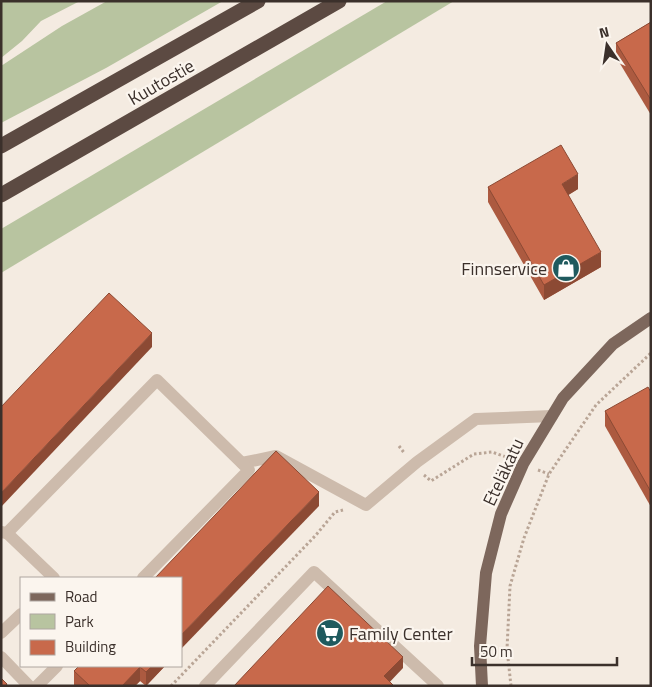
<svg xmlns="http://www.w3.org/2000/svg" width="652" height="687" viewBox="0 0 652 687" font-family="'Titillium Web',sans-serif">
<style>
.green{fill:#b8c4a0}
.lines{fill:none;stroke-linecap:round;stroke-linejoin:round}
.path{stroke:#b9a596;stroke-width:3;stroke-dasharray:2.5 2.5;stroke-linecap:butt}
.minor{stroke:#cdbbac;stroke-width:12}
.major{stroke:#7d675c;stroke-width:12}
.highway{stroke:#5c4a42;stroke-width:15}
.wall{fill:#ac5a40}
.shaded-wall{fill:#8c4a34}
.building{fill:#c8694b;stroke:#8c4a34}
.labels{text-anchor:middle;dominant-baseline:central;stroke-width:4.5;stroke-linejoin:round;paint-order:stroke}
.street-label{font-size:18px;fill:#3b302b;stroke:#fbf5ee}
.poi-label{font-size:18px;fill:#3b302b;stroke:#fbf5ee;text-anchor:end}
</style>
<rect width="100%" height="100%" fill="#f4ebe1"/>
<!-- green -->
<g class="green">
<polygon points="1,1 80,1 41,21 22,41 1,58"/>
<polygon points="107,1 223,1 106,68 1,123 1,66 62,26"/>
<polygon points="387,1 454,1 1,273 1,229"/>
</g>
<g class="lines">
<!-- path -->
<g class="path">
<polyline points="399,446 405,454"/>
<polyline points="538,470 549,474"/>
<polyline points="424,475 431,481 474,454 492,452 509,458"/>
<polyline points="171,686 316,535 335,512 343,510"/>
<polyline points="511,686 507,649 510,586 524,538 549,474 596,405 651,353"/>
</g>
<!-- minor -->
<g class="minor">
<polyline points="242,463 276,456 366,505 417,462 476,419 552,416"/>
<polyline points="1,532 7,533 157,380 249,470 143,578"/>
<polyline points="7,533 54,578"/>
<polyline points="1,633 21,614"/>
<polyline points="1,657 29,686"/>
<polyline points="37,686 57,666"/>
<polyline points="205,686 314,572 438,686"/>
</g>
<!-- major -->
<polyline class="major" points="482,686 480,646 486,573 501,514 523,464 563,398 613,344 651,318"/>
<!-- highway -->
<g class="highway">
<polyline points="1,146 258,1"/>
<polyline points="1,195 339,1"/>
</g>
</g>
<!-- wall -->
<g class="wall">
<polygon points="651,22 651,115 616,57 616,43"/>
<polygon points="488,187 578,189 568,195 601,267 544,300 488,202"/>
<polygon points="651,392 651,507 605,426 605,411"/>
<polygon points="165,666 146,686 140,681 135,686 75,686 74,685 74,671"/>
</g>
<!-- shaded-wall -->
<g class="shaded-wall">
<polygon points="578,174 578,189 562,199 562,184"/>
<polygon points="601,252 601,267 544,300 544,285"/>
<polygon points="152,333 152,347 1,507 1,493"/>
<polygon points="319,492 319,506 181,649 181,635"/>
<polygon points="403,657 403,668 386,686 384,676"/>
<polygon points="152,666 165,666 146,686 146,672"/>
<polygon points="140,667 140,681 135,686 122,686"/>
</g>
<!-- building -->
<g class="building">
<polygon points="651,22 651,100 616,43"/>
<polygon points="561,145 578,174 562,184 601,252 544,285 488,187"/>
<polygon points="109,293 152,333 1,493 1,407"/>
<polygon points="648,387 651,392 651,492 605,411"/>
<polygon points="276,451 319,492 181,635 181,578 155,578"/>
<polygon points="328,586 403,657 384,676 394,686 234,686"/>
<polygon points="79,666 152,666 146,672 140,667 122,686 90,686 74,671"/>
<polygon points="1,678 7,684 6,686 1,686"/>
</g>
<!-- icons -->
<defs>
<g id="shop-disc" transform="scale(1.4375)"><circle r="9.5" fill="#1f5a5e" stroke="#fbf5ee"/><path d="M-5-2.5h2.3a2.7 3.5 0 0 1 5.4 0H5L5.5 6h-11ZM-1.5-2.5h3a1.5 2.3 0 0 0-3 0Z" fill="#fff"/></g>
<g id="supermarket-disc" transform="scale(1.4375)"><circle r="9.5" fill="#1f5a5e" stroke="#fbf5ee"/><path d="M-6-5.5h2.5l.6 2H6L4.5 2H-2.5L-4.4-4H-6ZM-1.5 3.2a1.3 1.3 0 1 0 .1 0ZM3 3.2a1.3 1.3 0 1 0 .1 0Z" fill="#fff"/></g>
</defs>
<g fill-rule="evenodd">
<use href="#shop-disc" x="566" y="268"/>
<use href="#supermarket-disc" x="330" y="633"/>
</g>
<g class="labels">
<!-- street labels -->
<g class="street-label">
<text transform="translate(161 82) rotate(-30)">Kuutostie</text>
<text transform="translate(503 472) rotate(-65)">Eteläkatu</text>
</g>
<!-- poi labels -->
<g class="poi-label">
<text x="547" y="268">Finnservice</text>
<text x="349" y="633" text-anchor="start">Family Center</text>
</g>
</g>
<!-- border -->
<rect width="652" height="687" fill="none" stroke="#3b302b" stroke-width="5"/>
<!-- legend -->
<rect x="20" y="577" width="162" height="90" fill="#fbf5ee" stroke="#aea6a0"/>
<rect x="30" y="593" width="25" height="8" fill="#7d675c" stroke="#aea6a0"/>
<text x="65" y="602" font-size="15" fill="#3b302b">Road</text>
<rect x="30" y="614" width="25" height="15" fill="#b8c4a0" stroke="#aea6a0"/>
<text x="65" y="627" font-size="15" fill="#3b302b">Park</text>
<rect x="30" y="640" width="25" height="15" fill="#c8694b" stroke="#aea6a0"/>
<text x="65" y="652" font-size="15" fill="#3b302b">Building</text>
<!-- north arrow -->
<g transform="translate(607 45) rotate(347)" stroke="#fbf5ee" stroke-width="4" paint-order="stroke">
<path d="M0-4L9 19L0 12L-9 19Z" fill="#3b302b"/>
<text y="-8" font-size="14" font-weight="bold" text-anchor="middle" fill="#3b302b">N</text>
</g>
<!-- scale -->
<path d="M472 657v8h145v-8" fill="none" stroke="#3b302b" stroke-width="2.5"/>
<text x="480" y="657" font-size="15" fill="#3b302b" stroke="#fbf5ee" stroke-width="4" paint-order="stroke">50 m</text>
</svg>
